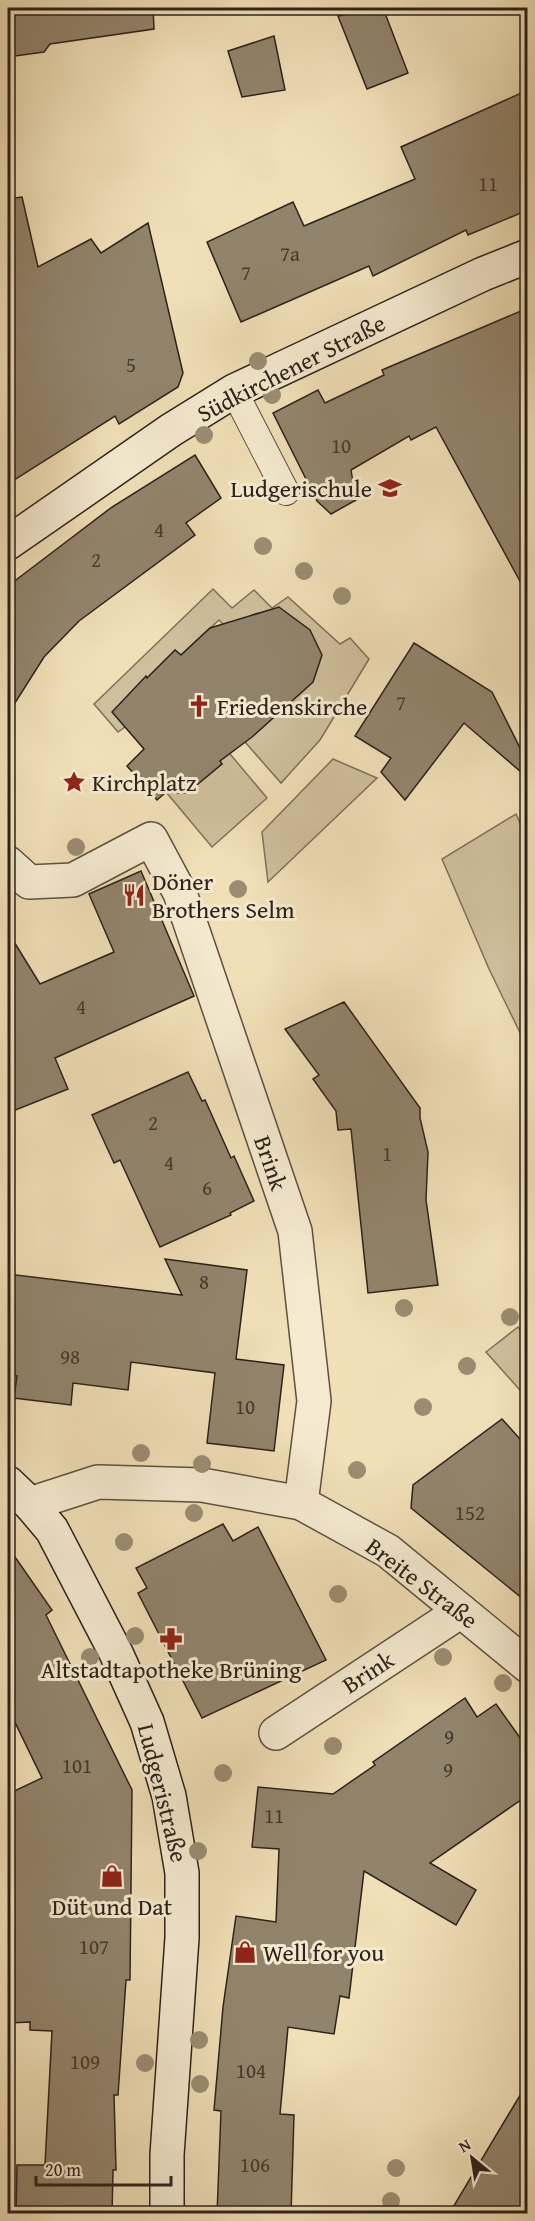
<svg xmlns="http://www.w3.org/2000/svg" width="535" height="2221" viewBox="0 0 535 2221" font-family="'Gentium Book Plus',serif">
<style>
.green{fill:#cfbf9c;stroke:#7e705b;stroke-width:1.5}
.building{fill:#92846c;stroke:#2c221a;stroke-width:1.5}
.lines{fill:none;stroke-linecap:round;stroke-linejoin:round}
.lane-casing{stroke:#5d5141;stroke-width:28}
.street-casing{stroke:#5d5141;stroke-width:36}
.secondary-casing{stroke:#2c221a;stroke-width:36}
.lane{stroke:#f5ead0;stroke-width:26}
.street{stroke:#f5ead0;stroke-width:33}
.secondary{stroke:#f5ead0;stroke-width:33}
.tree{fill:#9b8c72}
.labels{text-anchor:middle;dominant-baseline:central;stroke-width:6;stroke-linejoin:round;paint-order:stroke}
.number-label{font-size:21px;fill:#463a2e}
.street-label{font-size:24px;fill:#2c221a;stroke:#f5ead0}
.poi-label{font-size:24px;fill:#2c221a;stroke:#f5ead0;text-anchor:start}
</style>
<rect width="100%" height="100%" fill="#f0dfb7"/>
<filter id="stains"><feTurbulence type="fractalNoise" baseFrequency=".00333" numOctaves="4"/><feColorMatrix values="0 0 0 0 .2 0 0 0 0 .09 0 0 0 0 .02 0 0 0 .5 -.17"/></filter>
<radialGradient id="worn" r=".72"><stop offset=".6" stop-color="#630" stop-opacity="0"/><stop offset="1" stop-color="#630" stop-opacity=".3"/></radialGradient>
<!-- green -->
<g class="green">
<polygon points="213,589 232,608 254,590 272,608 288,597 340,644 350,638 369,659 320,740 281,783 245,742 258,613 252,615 237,639 219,620 181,655 175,650 151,683 146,677 129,724 118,732 94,704"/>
<polygon points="225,748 267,798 212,847 166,792 189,793 189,781 222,764 216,756"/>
<polygon points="333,759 377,778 268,882 262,832"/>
<polygon points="516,814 528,841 527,1047 489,969 442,859"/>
<polygon points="518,1327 527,1338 527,1398 486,1352"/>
</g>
<!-- building -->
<g class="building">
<polygon points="8,8 153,8 154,29 50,44 44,52 8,57"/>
<polygon points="383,8 408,73 367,89 338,16"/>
<polygon points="274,36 285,90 242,97 228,51"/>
<polygon points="528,90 528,210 468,235 466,230 373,276 369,266 241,322 207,242 293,202 304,226 415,179 401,147"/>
<polygon points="22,197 38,267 91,239 101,253 148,223 183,373 178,387 119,424 115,416 8,484 8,199"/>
<polygon points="528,308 528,596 436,427 411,440 409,436 351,470 356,500 331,514 317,501 273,413 318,390 325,403 384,375 382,370"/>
<polygon points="195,455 221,498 186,523 195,535 79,621 44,657 8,714 8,586 112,507"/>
<polygon points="279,607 310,630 322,655 313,682 252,737 220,761 222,764 187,793 165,793 157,800 127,766 144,749 112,712 146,676 147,678 175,650 181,655 210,628"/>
<polygon points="414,643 492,692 528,764 528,778 464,723 405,800 381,772 391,758 355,736"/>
<polygon points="141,871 194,996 55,1058 68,1089 8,1113 8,932 40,984 114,952 89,894"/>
<polygon points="344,1002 420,1108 420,1118 428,1152 426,1200 438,1285 368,1293 351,1129 338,1130 336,1111 313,1079 319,1075 285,1029"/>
<polygon points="188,1072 202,1101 205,1100 231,1158 234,1156 254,1201 230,1213 231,1215 160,1247 120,1160 114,1163 92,1115"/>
<polygon points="165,1259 247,1270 236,1359 284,1365 274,1451 207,1443 215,1373 131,1362 128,1390 73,1383 71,1405 14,1398 17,1376 8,1375 8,1274 182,1295"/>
<polygon points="502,1419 528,1448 528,1603 411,1508 413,1485"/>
<polygon points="223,1524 233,1541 258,1527 326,1660 202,1718 138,1593 147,1588 136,1568"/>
<polygon points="8,1547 52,1610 46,1615 132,1790 130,1980 126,1980 118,2095 114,2095 116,2170 113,2170 112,2214 16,2214 17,2165 45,2165 52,2031 30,2030 30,2022 8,2023 8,1794 42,1778 8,1708"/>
<polygon points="465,1698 477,1717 496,1704 528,1749 528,1795 430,1863 476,1890 456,1925 364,1871 349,1998 340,1996 334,2034 288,2027 280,2114 294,2115 291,2214 217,2214 221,2111 214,2110 223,2007 236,1916 276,1922 279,1849 252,1847 258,1787 333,1794 375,1765 373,1762"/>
<polygon points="528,2082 528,2214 449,2214"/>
</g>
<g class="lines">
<!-- lane casing -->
<g class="lane-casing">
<polyline id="lane" points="234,391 286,492"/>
</g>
<!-- street casing -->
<g class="street-casing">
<g id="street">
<polyline points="8,863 29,882 73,880 151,839 180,893 295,1231 314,1401 301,1503"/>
<polyline points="30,1504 98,1482 202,1485 301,1503 388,1551 528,1666"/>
<polyline points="276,1733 461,1611"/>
</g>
</g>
<!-- secondary casing -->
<g class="secondary-casing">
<g id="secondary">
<polyline points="8,543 171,430 234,391 483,274 528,256"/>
<polyline points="8,1483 30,1504 52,1530 116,1653 147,1722 169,1796 182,1873 182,1938 167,2155 167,2214"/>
</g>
</g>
<!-- lane -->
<use href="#lane" class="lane"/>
<!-- street -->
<use href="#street" class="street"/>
<!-- secondary -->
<use href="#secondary" class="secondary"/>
</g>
<!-- trees -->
<g class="tree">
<circle cx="258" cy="361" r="9"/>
<circle cx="272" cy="395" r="9"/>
<circle cx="204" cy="435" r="9"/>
<circle cx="263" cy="546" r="9"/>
<circle cx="304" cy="571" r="9"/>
<circle cx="342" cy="596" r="9"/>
<circle cx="76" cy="847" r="9"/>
<circle cx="238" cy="889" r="9"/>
<circle cx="404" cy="1308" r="9"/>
<circle cx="510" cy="1317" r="9"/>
<circle cx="467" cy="1366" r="9"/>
<circle cx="423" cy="1407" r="9"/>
<circle cx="141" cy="1453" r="9"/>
<circle cx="202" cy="1464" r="9"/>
<circle cx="357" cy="1470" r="9"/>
<circle cx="194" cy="1513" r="9"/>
<circle cx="124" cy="1542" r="9"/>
<circle cx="338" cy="1594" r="9"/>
<circle cx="135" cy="1636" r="9"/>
<circle cx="90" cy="1657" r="9"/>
<circle cx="443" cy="1657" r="9"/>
<circle cx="503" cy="1683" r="9"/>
<circle cx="333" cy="1746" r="9"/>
<circle cx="223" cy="1773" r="9"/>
<circle cx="198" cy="1851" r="9"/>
<circle cx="199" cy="2040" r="9"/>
<circle cx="145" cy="2063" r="9"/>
<circle cx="200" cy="2084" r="9"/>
<circle cx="396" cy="2168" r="9"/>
<circle cx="391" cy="2201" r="9"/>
</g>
<!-- icons -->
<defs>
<g id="school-bare" transform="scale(1.8)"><path d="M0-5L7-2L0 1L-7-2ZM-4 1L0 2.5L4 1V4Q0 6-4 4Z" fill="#8f2418" stroke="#f5ead0" stroke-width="2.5" paint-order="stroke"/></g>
<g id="church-bare" transform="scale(1.8)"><path d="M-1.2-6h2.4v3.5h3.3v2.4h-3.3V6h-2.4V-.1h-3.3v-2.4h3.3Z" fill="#8f2418" stroke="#f5ead0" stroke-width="2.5" paint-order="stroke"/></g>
<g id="sight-bare" transform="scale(1.8)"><path d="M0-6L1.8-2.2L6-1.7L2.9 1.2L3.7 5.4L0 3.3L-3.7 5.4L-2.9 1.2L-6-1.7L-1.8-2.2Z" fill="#8f2418" stroke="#f5ead0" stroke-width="2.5" paint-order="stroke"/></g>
<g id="restaurant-bare" transform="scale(1.8)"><path d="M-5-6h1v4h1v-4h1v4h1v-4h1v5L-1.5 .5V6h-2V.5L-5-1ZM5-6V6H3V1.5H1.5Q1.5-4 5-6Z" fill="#8f2418" stroke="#f5ead0" stroke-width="2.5" paint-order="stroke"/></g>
<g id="pharmacy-bare" transform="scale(1.8)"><path d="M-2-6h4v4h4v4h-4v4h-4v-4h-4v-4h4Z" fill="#8f2418" stroke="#f5ead0" stroke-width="2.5" paint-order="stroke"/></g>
<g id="shop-bare" transform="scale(1.8)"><path d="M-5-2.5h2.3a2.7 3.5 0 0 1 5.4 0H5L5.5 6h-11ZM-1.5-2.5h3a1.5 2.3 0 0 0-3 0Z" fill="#8f2418" stroke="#f5ead0" stroke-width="2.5" paint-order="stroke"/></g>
</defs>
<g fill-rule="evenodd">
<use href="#school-bare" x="390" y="488"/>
<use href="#church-bare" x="199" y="706"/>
<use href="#sight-bare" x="74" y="782"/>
<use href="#restaurant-bare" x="134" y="895"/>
<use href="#pharmacy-bare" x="171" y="1639"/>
<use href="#shop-bare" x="112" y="1876"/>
<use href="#shop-bare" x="245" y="1952"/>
</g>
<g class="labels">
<!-- number labels -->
<g class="number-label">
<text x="488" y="183">11</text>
<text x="290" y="253">7a</text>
<text x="246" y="272">7</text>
<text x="131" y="364">5</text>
<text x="341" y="445">10</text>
<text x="159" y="529">4</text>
<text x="96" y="559">2</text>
<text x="401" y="702">7</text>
<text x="81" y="1006">4</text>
<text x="153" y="1122">2</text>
<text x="387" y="1153">1</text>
<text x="169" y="1162">4</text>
<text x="207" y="1187">6</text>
<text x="204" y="1281">8</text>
<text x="70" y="1356">98</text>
<text x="245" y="1406">10</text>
<text x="470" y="1512">152</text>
<text x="449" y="1736">9</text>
<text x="77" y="1765">101</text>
<text x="448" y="1769">9</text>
<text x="274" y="1815">11</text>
<text x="94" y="1946">107</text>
<text x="85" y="2061">109</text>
<text x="251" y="2070">104</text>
<text x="255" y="2164">106</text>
</g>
<!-- street labels -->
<g class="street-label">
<text transform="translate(291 368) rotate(-27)">Südkirchener Straße</text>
<text transform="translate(271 1163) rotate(71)">Brink</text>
<text transform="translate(422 1583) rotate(37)">Breite Straße</text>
<text transform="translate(368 1672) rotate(-33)">Brink</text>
<text transform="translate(163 1793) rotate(76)">Ludgeristraße</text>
</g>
<!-- poi labels -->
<g class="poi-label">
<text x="372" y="488" text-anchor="end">Ludgerischule</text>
<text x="217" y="706">Friedenskirche</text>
<text x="92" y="782">Kirchplatz</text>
<text x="152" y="881">Döner<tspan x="152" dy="28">Brothers Selm</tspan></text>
<text x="171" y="1669" text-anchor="middle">Altstadtapotheke Brüning</text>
<text x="112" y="1906" text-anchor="middle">Düt und Dat</text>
<text x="263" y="1952">Well for you</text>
</g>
</g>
<!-- margin -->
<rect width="535" height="2221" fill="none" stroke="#f0dfb7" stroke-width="30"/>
<rect x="9" y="9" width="517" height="2203" fill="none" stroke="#2c221a" stroke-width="3"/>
<rect x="15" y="15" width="505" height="2191" fill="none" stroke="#2c221a" stroke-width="1.5"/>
<!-- north arrow -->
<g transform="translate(472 2158) rotate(330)" stroke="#f5ead0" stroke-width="4.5" paint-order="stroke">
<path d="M0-4.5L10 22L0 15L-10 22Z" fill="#2c221a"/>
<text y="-9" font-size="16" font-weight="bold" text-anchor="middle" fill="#2c221a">N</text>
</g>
<!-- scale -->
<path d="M36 2176v9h135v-9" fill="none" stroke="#2c221a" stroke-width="3"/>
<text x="45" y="2176" font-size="18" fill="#2c221a" stroke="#f5ead0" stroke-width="4.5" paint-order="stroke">20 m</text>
<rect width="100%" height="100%" filter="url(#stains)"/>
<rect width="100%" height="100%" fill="url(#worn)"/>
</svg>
